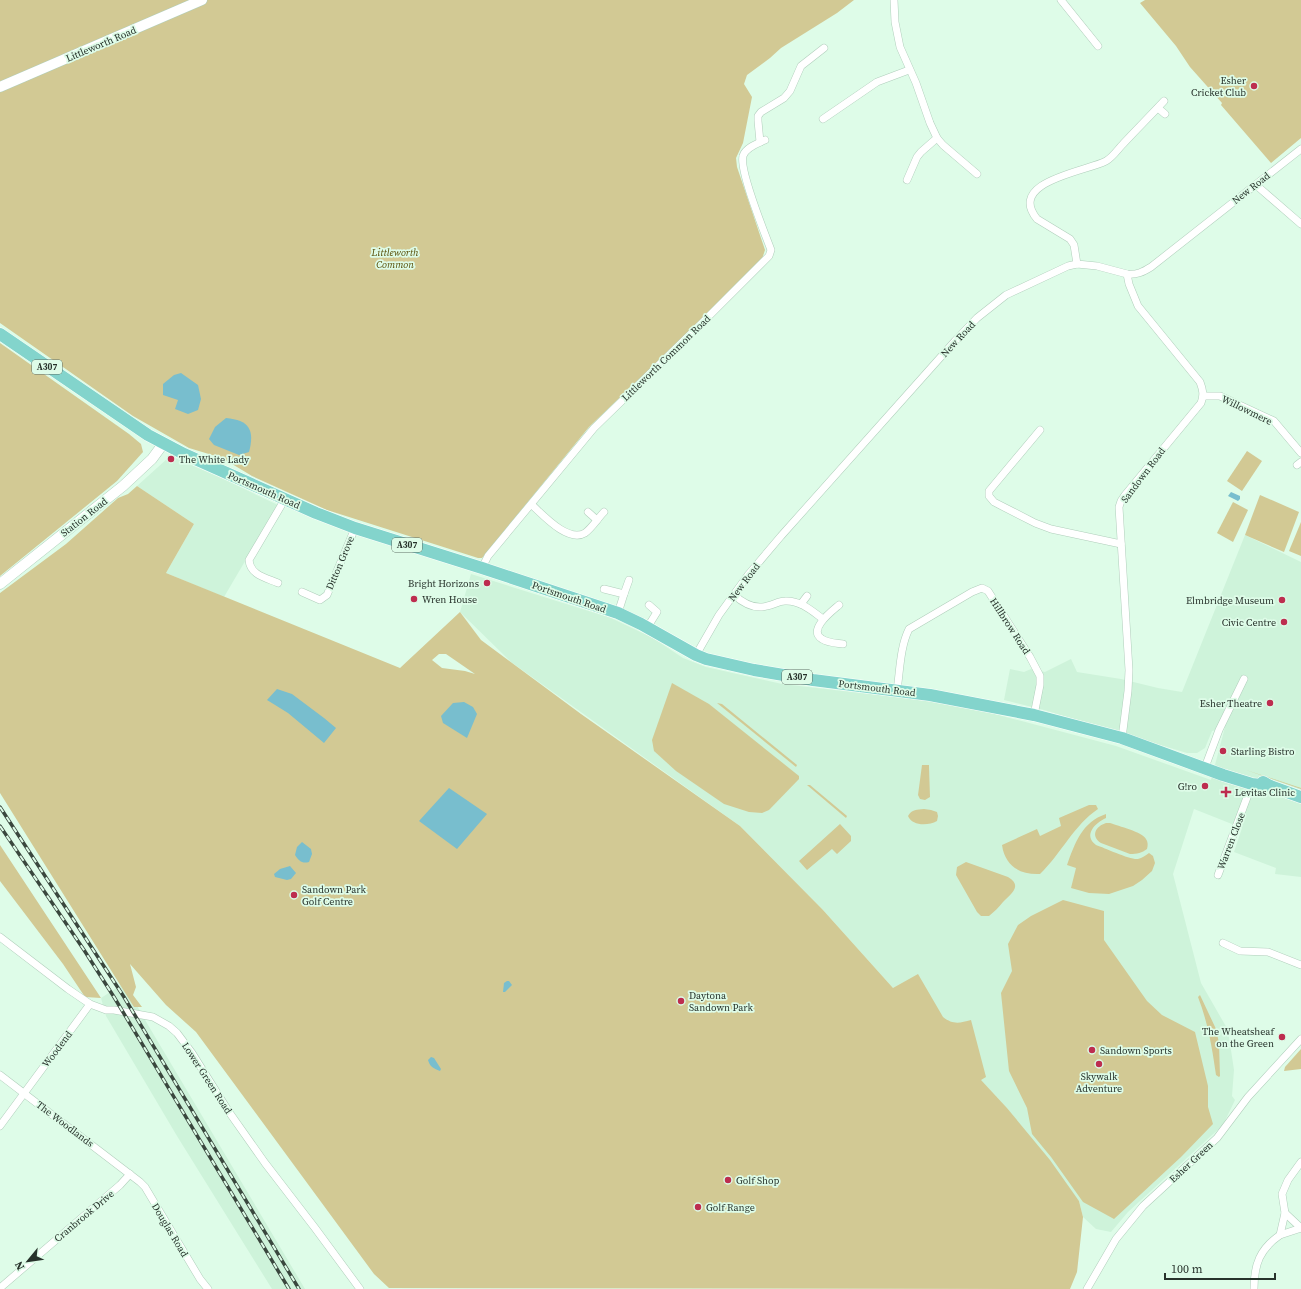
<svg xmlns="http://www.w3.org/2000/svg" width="1301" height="1289" viewBox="0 0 1301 1289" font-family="'Source Serif 4',serif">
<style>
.built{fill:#cef3da}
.green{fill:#d2c994;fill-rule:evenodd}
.water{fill:#78bece}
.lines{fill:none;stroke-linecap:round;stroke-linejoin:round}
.street-casing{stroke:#b0cebb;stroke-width:8}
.secondary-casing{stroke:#b0cebb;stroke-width:11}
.primary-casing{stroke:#fff;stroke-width:13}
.street{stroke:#fff;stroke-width:7}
.secondary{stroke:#fff;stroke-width:10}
.primary{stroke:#83d4cc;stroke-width:12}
.rail-casing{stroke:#3a473e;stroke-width:3.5}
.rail{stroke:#defce8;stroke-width:2;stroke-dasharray:6;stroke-linecap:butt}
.poi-dot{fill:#bd2d4f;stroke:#defce8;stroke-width:1.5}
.labels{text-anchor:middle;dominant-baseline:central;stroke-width:3.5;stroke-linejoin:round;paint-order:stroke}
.shield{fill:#defce8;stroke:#5e6f64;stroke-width:1}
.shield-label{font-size:9px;font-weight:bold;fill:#27322b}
.street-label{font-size:10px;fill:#27322b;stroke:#defce8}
.poi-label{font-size:10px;fill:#27322b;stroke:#defce8;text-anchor:start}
.park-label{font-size:10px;font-style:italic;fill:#544900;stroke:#defce8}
</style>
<rect width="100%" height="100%" fill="#defce8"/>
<!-- built -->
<g class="built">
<polygon points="173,457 221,478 278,505 224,597 166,573 194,524 137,486 168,458"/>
<polygon points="1245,535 1301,562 1301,877 1275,874 1276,868 1234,852 1242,828 1194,809 1173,874 1201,983 1228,1030 1234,1070 1232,1096 1235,1100 1223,1125 1128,1212 1111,1232 1096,1229 1083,1217 1079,1201 1007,1108 893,988 823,910 740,826 511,662 460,612 471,574 611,618 653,638 683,658 706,667 782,684 939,702 991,713 1116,746 1211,780 1225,727 1212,731 1205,748 1197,753 1187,753 1044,710 1004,700 1010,669 1024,672 1031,669 1045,672 1071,659 1077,672 1121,679 1158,688 1182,692"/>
<polygon points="124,983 148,1025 305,1289 272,1289 177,1136 106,1016 101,998"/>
</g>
<!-- green -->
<g class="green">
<polygon points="0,0 854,0 837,13 781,48 770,58 747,75 744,84 752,97 743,143 736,158 737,167 765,250 762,259 701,320 589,427 482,558 478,558 327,510 252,476 222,458 189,448 133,416 0,323"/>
<polygon points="1145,0 1301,0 1301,138 1271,163 1221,105 1222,103 1190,67 1176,46 1140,3"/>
<polygon points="0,343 129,434 141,444 143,452 117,481 0,576"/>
<polygon points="1247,451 1262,461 1242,491 1227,481"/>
<path d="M137,486l57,38 -28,49 234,95 60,-56 21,28 100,74 159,112 83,84 70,78 25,-14 25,43c10,8 17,6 28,3l15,57 -5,3 26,28 43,52 29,41 4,16 -6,55 -7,17 -681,-1 -15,-14 -178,-242 -30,-27 -36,-41 6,23 -3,8 9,12h-8l-134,-214v-200l66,-49 52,-46 10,-4zM439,654h7l29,20 -10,-3 -23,-3 -10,-8z"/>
<polygon points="1260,495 1299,512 1284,552 1245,535"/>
<polygon points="1233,502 1248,510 1233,542 1217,533"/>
<polygon points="1301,522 1301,556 1289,551"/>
<polygon points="672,683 709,704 799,776 799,779 769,810 762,813 749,812 724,804 676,771 654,751 652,740"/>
<polygon points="717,703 722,704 797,765 796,767"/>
<polygon points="922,765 929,765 929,767 930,797 925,800 920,799 918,795"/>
<polygon points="1246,770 1301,788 1301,789"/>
<polygon points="807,785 810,785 847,816 846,818"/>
<path d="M1089,805h7l2,4c-24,16 -37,45 -58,65 -20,1 -35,-8 -38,-29l35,-16 3,7 21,-10 -2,-8z"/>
<path d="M924,809l7,1 6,2 1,4 -1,5c-9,5 -25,5 -29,-5 4,-7 9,-6 16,-7z"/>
<path d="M1106,814v4c-11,5 -23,17 -10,27 9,3 34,15 42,14 4,-1 8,-4 11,-6l4,3 2,7 -3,8 -10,9 -9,6 -24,8 -20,-1 -18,-5 5,-20 -9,-3c8,-22 15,-43 39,-51z"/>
<path d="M1106,823h4c8,3 33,9 36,16 2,3 2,6 1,10 -5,4 -10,5 -17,5l-29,-11c-11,-7 -5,-17 5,-20z"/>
<polygon points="840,824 851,836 851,841 837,854 832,849 807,870 799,861"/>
<polygon points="0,845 101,998 85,997 63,964 0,881"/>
<path d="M966,862l42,15c15,9 3,17 -5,25 -4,5 -9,10 -14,14h-8l-4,-4 -21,-37 1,-8z"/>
<polygon points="1063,900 1104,911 1104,940 1147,1001 1162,1015 1195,1032 1208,1086 1208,1107 1213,1124 1181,1157 1114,1219 1083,1202 1051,1157 1032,1134 1027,1108 1009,1071 1001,993 1012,971 1008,944 1018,925 1031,916"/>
<path d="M1200,995l16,34 3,14 1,33 -1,1 -3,-2c-4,-28 -8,-52 -18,-78z"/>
<polygon points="1301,1049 1301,1069 1284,1071 1285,1067"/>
</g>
<!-- water -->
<g class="water">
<polygon points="181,373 198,385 201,399 198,410 188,414 175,409 178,400 163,395 163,384 174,375"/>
<path d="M226,418c23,2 29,12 23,34l-10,3 -25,-10 -5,-6 6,-12z"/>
<polygon points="1231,492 1240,496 1240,499 1238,501 1228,496"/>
<polygon points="277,689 292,694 324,718 336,728 324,743 288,713 267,700"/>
<polygon points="464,702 473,707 477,714 467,738 443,723 441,716 453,703"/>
<polygon points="449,788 487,814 457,849 419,821"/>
<path d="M302,842l9,7 1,5 -3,8c-7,2 -10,-1 -14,-7l2,-8z"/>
<polygon points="290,866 296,873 291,879 287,880 275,877 274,874 280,869"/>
<polygon points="507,981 509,981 512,985 505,992 503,992 504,983"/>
<path d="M431,1057l3,1 7,11 -1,2c-7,-3 -10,-4 -12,-11z"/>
</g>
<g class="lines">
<!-- street casing -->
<g class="street-casing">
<g id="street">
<polyline points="894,0 895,22 900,47 916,83 930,123 937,138 943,145 977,174"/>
<polyline points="1061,0 1098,46"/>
<polyline points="1158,108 1165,114"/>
<polyline points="823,119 877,82 909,70"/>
<polyline points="760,142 758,121 758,116 761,112 784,98 790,91 801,66 824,48"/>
<polyline points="907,180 917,157 921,152 937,138"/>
<polyline points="1256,185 1301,224"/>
<path d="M1077,264l-3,-19 -4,-6 -33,-20c-31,-38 51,-48 69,-58 7,-4 12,-12 17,-17 14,-15 28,-29 41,-43"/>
<polyline points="1204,396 1220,396 1274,421 1301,453"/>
<polyline points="1040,430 989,491 989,496 994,502 1035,523 1051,529 1121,544"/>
<polyline points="1297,465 1301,462"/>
<path d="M532,505c11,10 36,38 53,28 7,-5 13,-15 19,-21"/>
<polyline points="588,512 597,520"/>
<path d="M482,568l6,-12 106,-128 108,-105 67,-67 2,-6c-6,-16 -32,-80 -28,-94 2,-8 15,-13 22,-16"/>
<path d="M278,583c-12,-5 -28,-8 -29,-23l36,-61"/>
<polyline points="604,589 624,594 618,613"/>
<polyline points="302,592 320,600 327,595 355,528"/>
<polyline points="624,594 629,580"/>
<path d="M734,595c9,8 20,15 33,11 7,-1 11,-5 18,-5 15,-1 27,10 38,18"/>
<polyline points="801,604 807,596"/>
<path d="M839,605c-7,6 -32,25 -17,34 6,4 14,4 21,5"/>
<polyline points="647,628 657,612 649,605"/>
<path d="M696,655l23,-40 29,-40 33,-39 174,-195 22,-23 29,-23 62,-29 9,-2 20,2 30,8c10,1 16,-2 24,-7l150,-118"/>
<path d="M897,690c3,-19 3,-43 12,-61l63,-37 10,-4 6,3 42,66 10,19v9l-6,30"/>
<path d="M1122,738l6,-47 1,-21 -10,-163 2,-6 4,-6 76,-92c3,-8 2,-13 -1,-21l-62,-76 -9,-22 -2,-10"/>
<polyline points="1207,762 1219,730 1244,679"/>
<polyline points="1218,875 1252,784"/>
<polyline points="0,937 68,989 90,1004 106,1010 114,1010 153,1017 169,1026 177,1033 192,1053 229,1112 265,1163 315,1228 360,1289"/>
<polyline points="1223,943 1240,951 1268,952 1301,965"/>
<polyline points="0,1075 140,1182 145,1187 200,1279 208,1289"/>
<polyline points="0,1126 90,1004"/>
<polyline points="1301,1162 1288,1180 1282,1194 1285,1213 1301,1228"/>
<polyline points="1280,1235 1301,1228"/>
<polyline points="0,1288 120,1185 130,1174"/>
<polyline points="1087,1289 1116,1239 1143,1206 1217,1138 1248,1097 1301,1039"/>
<path d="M1254,1289c0,-25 6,-40 26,-54l5,-22"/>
</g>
</g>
<!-- secondary casing -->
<g class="secondary-casing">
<g id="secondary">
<polyline points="0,87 202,0"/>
<polyline points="0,584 123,486 152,459 163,444"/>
</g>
</g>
<!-- primary casing -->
<g class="primary-casing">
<g id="primary">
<polyline points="0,334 148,435 184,454 316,513 355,528 482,568 618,613 641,624 696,655 706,659 754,670 813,680 930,695 1034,715 1122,738 1223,775 1252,784 1270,786"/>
<polyline points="1263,782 1270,786 1301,797"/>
</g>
</g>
<!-- street -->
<use href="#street" class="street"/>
<!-- secondary -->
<use href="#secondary" class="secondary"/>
<!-- primary -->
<use href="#primary" class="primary"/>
<!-- rail casing -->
<g class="rail-casing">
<g id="rail">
<polyline points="0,807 124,997 299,1289"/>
<polyline points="0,826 84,950 114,997 289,1289"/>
</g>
</g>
<!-- rail -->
<use href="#rail" class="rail"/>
</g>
<!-- markers -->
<g class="poi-dot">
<circle cx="1254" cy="86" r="4"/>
<circle cx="171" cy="459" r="4"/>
<circle cx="487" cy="583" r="4"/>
<circle cx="414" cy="599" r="4"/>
<circle cx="1282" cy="600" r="4"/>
<circle cx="1284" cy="622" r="4"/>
<circle cx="1270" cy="703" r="4"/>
<circle cx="1223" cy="751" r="4"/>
<circle cx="1205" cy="786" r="4"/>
<path d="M1224 786h4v4h4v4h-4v4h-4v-4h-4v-4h4z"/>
<circle cx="294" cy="895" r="4"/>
<circle cx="681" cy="1001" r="4"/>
<circle cx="1282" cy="1037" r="4"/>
<circle cx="1092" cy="1050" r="4"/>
<circle cx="1099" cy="1064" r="4"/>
<circle cx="728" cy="1180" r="4"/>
<circle cx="698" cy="1207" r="4"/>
</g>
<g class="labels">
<!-- shield labels -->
<g class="shield">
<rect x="32" y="360" width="30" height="14" rx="3"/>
<rect x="392" y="538" width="30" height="14" rx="3"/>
<rect x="782" y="670" width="30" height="14" rx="3"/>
</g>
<g class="shield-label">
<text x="47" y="367">A307</text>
<text x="407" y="545">A307</text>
<text x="797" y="677">A307</text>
</g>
<!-- street labels -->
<g class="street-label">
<text transform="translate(101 44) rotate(-23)">Littleworth Road</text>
<text transform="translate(1251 188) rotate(-38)">New Road</text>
<text transform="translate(958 339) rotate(-47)">New Road</text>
<text transform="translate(666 358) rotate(-44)">Littleworth Common Road</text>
<text transform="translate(1247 410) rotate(26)">Willowmere</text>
<text transform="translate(1143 475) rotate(-53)">Sandown Road</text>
<text transform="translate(264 490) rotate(24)">Portsmouth Road</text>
<text transform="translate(84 517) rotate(-38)">Station Road</text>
<text transform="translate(340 563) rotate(-67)">Ditton Grove</text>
<text transform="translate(744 582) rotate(-53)">New Road</text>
<text transform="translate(569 597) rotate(19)">Portsmouth Road</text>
<text transform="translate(1010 626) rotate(57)">Hillbrow Road</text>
<text transform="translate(877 688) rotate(7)">Portsmouth Road</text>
<text transform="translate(1231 841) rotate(-69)">Warren Close</text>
<text transform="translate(57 1049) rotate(-53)">Woodend</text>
<text transform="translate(207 1078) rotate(57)">Lower Green Road</text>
<text transform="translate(65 1124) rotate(37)">The Woodlands</text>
<text transform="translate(1191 1162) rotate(-43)">Esher Green</text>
<text transform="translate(84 1216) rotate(-40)">Cranbrook Drive</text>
<text transform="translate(170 1230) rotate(59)">Douglas Road</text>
</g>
<!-- poi labels -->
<g class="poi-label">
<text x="1246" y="80" text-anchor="end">Esher<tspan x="1246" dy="12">Cricket Club</tspan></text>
<text x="179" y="459">The White Lady</text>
<text x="479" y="583" text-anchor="end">Bright Horizons</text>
<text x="422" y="599">Wren House</text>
<text x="1274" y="600" text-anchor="end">Elmbridge Museum</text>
<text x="1276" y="622" text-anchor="end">Civic Centre</text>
<text x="1262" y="703" text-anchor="end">Esher Theatre</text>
<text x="1231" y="751">Starling Bistro</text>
<text x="1197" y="786" text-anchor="end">G!ro</text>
<text x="1235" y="792">Levitas Clinic</text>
<text x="302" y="889">Sandown Park<tspan x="302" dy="12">Golf Centre</tspan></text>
<text x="689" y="995">Daytona<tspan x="689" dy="12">Sandown Park</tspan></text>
<text x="1274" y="1031" text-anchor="end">The Wheatsheaf<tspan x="1274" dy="12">on the Green</tspan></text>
<text x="1100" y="1050">Sandown Sports</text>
<text x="1099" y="1076" text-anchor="middle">Skywalk<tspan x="1099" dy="12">Adventure</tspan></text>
<text x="736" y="1180">Golf Shop</text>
<text x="706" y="1207">Golf Range</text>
</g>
<!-- park labels -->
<g class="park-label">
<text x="395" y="252">Littleworth<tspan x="395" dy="12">Common</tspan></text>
</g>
</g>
<!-- north arrow -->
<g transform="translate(28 1261) rotate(241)" stroke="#defce8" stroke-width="3" paint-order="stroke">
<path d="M0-3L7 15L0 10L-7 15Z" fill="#27322b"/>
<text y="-6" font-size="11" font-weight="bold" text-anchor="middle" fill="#27322b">N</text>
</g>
<!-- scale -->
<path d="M1165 1273v6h110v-6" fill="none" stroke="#27322b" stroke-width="2"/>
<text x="1171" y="1273" font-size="12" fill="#27322b" stroke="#defce8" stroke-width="3" paint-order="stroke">100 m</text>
</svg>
